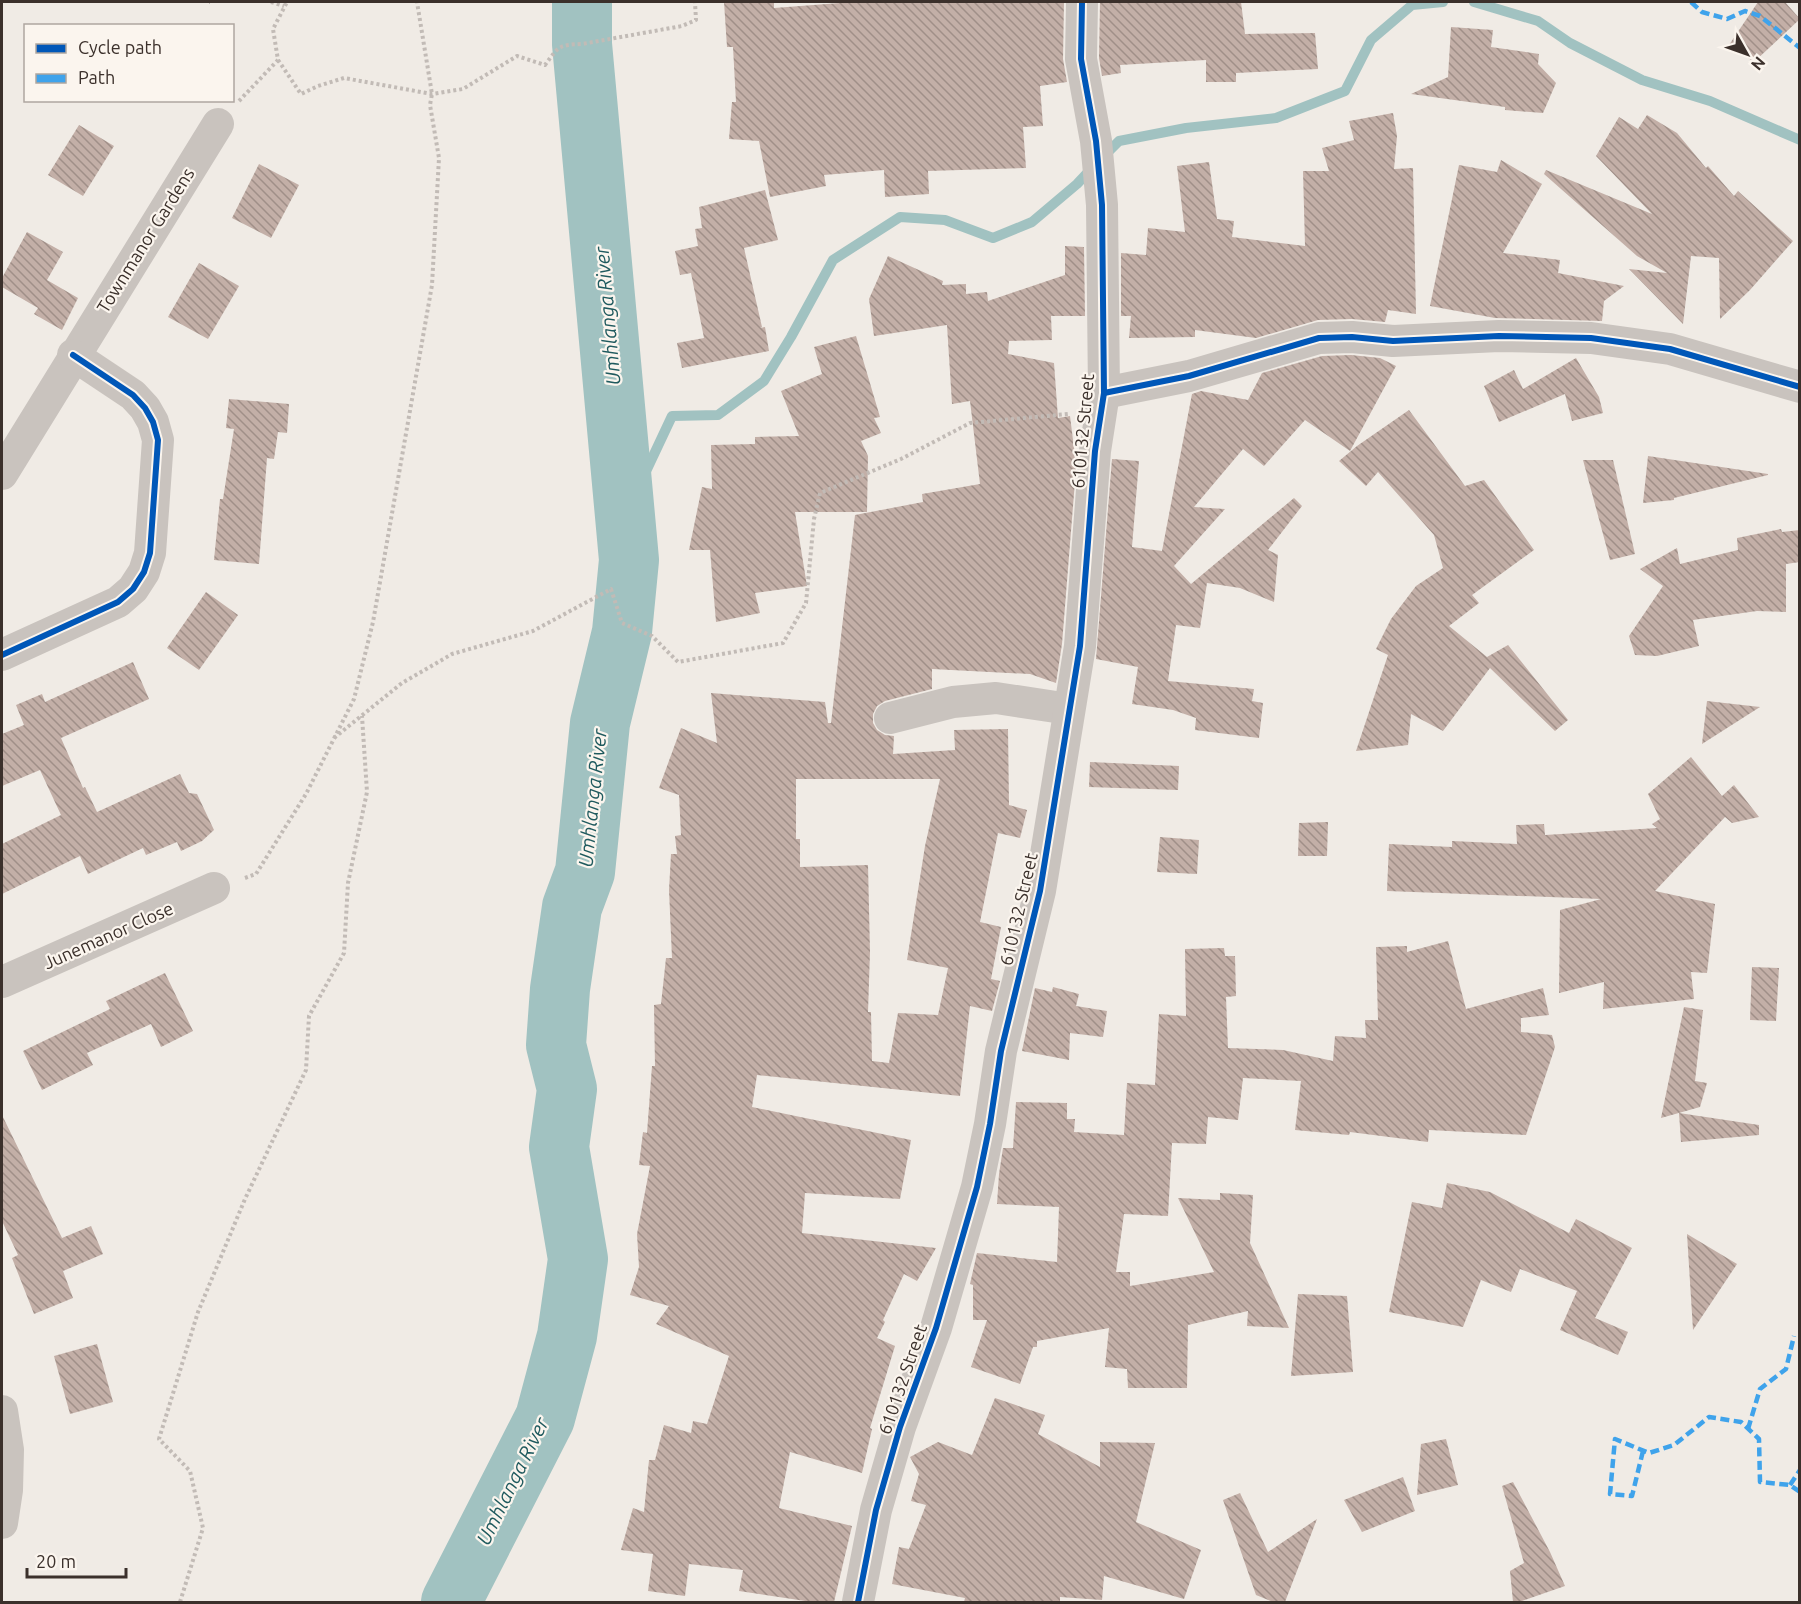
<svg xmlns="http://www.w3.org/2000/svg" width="1801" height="1604" viewBox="0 0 1801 1604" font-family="Ubuntu,sans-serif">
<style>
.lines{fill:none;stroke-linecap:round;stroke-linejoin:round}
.stream{stroke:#a1c2c1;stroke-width:10}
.river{stroke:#a1c2c1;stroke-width:60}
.building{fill:url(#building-back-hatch);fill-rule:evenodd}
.path{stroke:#c2bbb6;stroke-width:4;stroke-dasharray:3 3;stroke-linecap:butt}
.street{stroke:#c9c3be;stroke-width:32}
.quiet{stroke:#3fa3eb;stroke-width:4.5;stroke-dasharray:9 4.5;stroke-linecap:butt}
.cycleway-casing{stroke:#fbf5ee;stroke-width:10}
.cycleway{stroke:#0057b8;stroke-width:6}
.labels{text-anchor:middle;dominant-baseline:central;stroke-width:4.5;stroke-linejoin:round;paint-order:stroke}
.street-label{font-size:18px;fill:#3b302b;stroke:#fbf5ee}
.water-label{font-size:20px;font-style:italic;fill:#1f5a5e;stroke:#fbf5ee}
</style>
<defs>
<pattern id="building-back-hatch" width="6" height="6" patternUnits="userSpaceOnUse" patternTransform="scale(1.5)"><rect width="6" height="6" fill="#c3afa7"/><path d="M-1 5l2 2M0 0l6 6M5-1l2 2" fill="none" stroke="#a08f88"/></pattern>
</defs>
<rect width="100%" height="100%" fill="#f0ebe5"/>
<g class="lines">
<!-- stream -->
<g class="stream">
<polyline points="1474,2 1538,21 1570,43 1642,80 1710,101 1800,140"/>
<polyline points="1104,156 1119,141 1186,128 1276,118 1345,91 1371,40 1412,5 1443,2"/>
<polyline points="625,516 672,416 718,415 764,381 791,337 833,260 900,217 945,220 993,238 1032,222 1077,184 1093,167"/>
</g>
<!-- river -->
<polyline class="river" points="451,1602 545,1418 567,1336 578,1259 559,1147 567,1089 556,1045 560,989 572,907 585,872 600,723 622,632 629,560 582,44 582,2"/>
</g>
<!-- building -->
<g class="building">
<polygon points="724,2 774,2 774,8 853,2 1064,2 1063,59 1067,82 1040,86 1043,126 1023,127 1026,168 928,171 929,194 885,197 884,170 824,175 826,186 770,197 759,141 729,139 732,102 736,102 733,47 727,47"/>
<polygon points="1100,2 1241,2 1245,34 1315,33 1318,69 1236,73 1236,82 1206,82 1206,60 1120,65 1121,73 1102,76 1099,58"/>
<polygon points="1758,2 1785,2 1800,19 1754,62 1729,45"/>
<polygon points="1451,27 1493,30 1491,47 1539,54 1538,64 1556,83 1543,113 1505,110 1505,107 1411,94 1448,77"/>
<polygon points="1393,113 1397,136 1394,169 1413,168 1416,314 1388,310 1385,322 1352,319 1318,320 1256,338 1195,330 1195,337 1129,338 1131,316 1121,316 1121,253 1146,255 1148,228 1185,232 1177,166 1209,162 1217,219 1234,221 1232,237 1305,246 1303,171 1329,171 1322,148 1354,140 1349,121"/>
<polygon points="1647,115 1677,133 1706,168 1708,166 1734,196 1738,191 1793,241 1750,290 1720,319 1719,258 1691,256 1683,324 1629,269 1667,273 1637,256 1544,174 1546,170 1652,214 1596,156 1619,117 1638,129"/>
<polygon points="79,125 114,146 83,196 48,175"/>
<polygon points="1501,160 1542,184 1503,253 1560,260 1558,273 1624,286 1604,301 1602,321 1495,318 1430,306 1459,165 1497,172"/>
<polygon points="259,164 299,185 271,238 232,218"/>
<polygon points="765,190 778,240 744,248 762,327 760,328 765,327 769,351 682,368 677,343 704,338 691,273 680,275 675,251 698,246 695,229 702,228 699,207"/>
<polygon points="27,232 63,252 47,280 78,298 62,330 34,314 38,308 2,287 2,278"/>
<path d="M1065,246l19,1 1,69h-34l1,24 -43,1 -1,13 46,9 4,55 12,-2 5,40h2l-15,188 -6,39 -26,-9 -98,-5v20l-47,12 -8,5 -4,8v9l4,7 8,5 9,1 -1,18 62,-4 -1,-20 54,-1 1,76 18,5 -7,28 -22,-5 -18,89 21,5 -10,52 9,2 -8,30 -22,-5 -10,90 -203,-21 -5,32 159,33 -11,59 -95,-6 -3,40 134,15 -19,33 -13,-7 -21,46 2,2 -8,16 18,8 -25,82 2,1 -10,44 -72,-21 -11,56 73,18 -18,76h-22l-73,-11 4,-21 -54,-6 -4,32 -37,-5 5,-37 -32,-4 12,-42 11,4 5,-52h6l9,-35 27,8 2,-12 14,3 22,-68 -73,-32 13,-18 -39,-11 9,-28 -2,-33 13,-68 -11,-1 4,-33 4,1 5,-67h3l-1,-61 7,-1 5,-46h6l-3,-68 2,-36h6l-2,-18 6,-1 -2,-40 -20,-7 22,-60 36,15 -6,-50 114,9 3,21h3l24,-208 68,-13 -1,-8 58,-10 -10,-83 -18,3 -5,-79 -73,11 -5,-37 19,-43 55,25 -1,4 24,-1v10l21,-2 1,9 77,-26zM796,779h144l-15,67 -18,114 41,8 -10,47 -40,-2 -9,50 -17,-2 -1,-49h-3l2,-60 -2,-87 -68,2v-28h-4z"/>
<polygon points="199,263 239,286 208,339 168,317"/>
<polygon points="856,336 880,417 874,418 881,433 861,441 868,456 867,512 795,512 807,586 755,593 760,613 716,622 710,550 689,550 702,487 712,489 711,445 755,444 755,437 799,436 781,391 822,374 814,347"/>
<polygon points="1351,355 1380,358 1396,366 1350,451 1305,420 1264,466 1243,449 1194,507 1225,509 1174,566 1191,584 1294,498 1302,506 1268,550 1278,555 1274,602 1240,588 1207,583 1200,628 1176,625 1168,681 1254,689 1252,701 1263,703 1259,738 1195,730 1196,718 1173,710 1132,704 1138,667 1096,659 1112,459 1139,461 1132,547 1162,551 1192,394 1201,391 1248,400 1262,373 1322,356"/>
<polygon points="1576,358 1599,397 1603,413 1572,421 1565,394 1499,422 1484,386 1514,370 1523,389"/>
<polygon points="229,399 289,404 287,433 278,432 274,459 267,458 259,564 214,560 220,499 223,499 234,429 226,428"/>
<polygon points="1409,410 1465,486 1484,480 1534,550 1472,595 1479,603 1449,626 1487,657 1508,645 1568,720 1555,731 1490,668 1443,731 1411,714 1408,745 1356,751 1388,655 1376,649 1391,619 1416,586 1443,568 1434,535 1378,472 1366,486 1339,461 1357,446"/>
<polygon points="1648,456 1768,474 1768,475 1674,498 1674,500 1643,503"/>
<polygon points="1583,460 1613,460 1635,554 1610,560"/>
<polygon points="1781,529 1782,532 1800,530 1800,562 1786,564 1786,612 1757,611 1693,620 1699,646 1657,656 1635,655 1629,636 1663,586 1640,569 1677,548 1680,564 1738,550 1737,538"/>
<polygon points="206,592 238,615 199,670 167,648"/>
<polygon points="133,662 149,699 61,738 83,788 85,787 97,812 180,774 189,793 197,794 214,830 202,841 181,851 177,842 146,855 143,848 88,874 80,856 2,894 2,844 61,815 40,770 2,786 2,734 24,725 16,705 42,694 45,702"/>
<polygon points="1707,701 1760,707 1702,744"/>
<polygon points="1691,757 1722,796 1734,785 1759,817 1732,823 1725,817 1655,891 1715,904 1707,973 1691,972 1694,999 1603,1009 1604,982 1559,993 1560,910 1601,899 1387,891 1389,844 1452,847 1452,841 1517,844 1516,825 1544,824 1545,835 1657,828 1652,824 1660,819 1648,794"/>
<polygon points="1090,762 1179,766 1178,790 1089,787"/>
<polygon points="1328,822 1327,856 1298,856 1299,823"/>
<polygon points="1160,837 1199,840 1197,874 1157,872"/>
<polygon points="1448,941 1466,1009 1543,988 1549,1015 1521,1018 1521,1032 1552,1035 1555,1047 1526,1135 1429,1130 1428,1142 1350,1132 1349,1135 1295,1130 1301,1081 1243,1078 1238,1120 1208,1117 1206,1144 1172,1143 1168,1216 1124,1214 1116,1272 1130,1272 1130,1286 1214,1272 1178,1198 1220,1200 1220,1193 1253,1195 1250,1243 1289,1328 1247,1326 1248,1311 1188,1325 1187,1388 1128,1388 1127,1369 1105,1367 1109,1328 1037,1341 1037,1347 1033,1347 1020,1384 971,1367 987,1320 973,1320 973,1285 970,1284 977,1253 1057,1262 1059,1207 997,1204 999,1174 1003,1148 1013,1148 1016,1102 1067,1103 1067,1119 1075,1119 1074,1132 1124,1135 1127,1083 1155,1085 1159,1014 1186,1016 1185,949 1224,948 1225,956 1235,956 1236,996 1226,997 1228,1048 1283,1050 1333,1061 1335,1036 1366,1038 1365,1020 1378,1020 1376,947 1407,946 1407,952"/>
<polygon points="1752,967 1779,968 1776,1021 1750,1020"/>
<polygon points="165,973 193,1031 161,1047 151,1024 87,1053 93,1065 42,1090 23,1051 110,1009 106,1001"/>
<polygon points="1053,987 1079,994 1076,1006 1107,1011 1103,1037 1070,1033 1069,1060 1022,1051 1035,988 1052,992"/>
<polygon points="1684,1007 1703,1010 1695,1081 1707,1083 1700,1107 1661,1118"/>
<polygon points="1679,1113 1759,1125 1759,1135 1681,1142"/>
<polygon points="2,1115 62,1238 91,1226 103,1254 63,1271 73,1298 34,1314 12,1258 18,1255 2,1221"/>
<polygon points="1447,1183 1490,1192 1569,1233 1576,1219 1632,1248 1595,1318 1628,1332 1618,1355 1560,1330 1577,1291 1520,1269 1511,1292 1481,1280 1463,1327 1389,1312 1412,1202 1442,1208"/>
<polygon points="1687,1234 1737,1264 1693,1330"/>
<polygon points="1298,1294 1347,1296 1353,1372 1291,1376"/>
<polygon points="97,1344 113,1402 70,1414 54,1356"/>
<polygon points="995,1398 1045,1415 1038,1434 1100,1467 1100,1442 1155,1443 1136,1522 1201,1550 1184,1599 1104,1576 1102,1600 1060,1597 1060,1602 964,1602 965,1598 892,1584 899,1547 909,1549 926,1505 911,1501 919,1474 910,1457 938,1442 972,1455"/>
<polygon points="1446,1439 1458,1485 1417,1495 1421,1444"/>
<polygon points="1403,1477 1415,1511 1362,1532 1344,1500"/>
<polygon points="1513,1482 1550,1552 1565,1586 1519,1602 1513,1602 1510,1571 1524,1563 1502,1486"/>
<polygon points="1240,1493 1268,1552 1317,1519 1285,1602 1273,1602 1256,1595 1223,1500"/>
</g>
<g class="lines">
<!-- path -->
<g class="path">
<polyline points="209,2 210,2"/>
<polyline points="271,2 284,6"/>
<path d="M278,60l23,34 17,-8 26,-8 88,16 31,-5 54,-33 28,9c14,-19 13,-20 37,-21l100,-18 14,-6 -1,-18"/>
<polyline points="239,101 278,60 273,29 287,2"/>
<polyline points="334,738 402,683 452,654 533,631 611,589 622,623 652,636 678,662 783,643 806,603 814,519 820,493 901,459 970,423 1068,414"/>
<polyline points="245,878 256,874 306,794 354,699 373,622 432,285 439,158 430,105 432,94 417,2"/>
<polyline points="180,1602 203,1528 190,1471 159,1439 198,1312 245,1199 306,1070 309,1016 344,953 348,883 367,792 362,716"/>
</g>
<!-- street -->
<g class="street">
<polyline points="1104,393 1189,376 1319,338 1352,337 1393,341 1499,336 1591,338 1670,349 1800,387"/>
<polyline points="2,474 218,124"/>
<polyline points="2,655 118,602 133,589 144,572 150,553 158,440 153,422 145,408 133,395 73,355"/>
<polyline points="890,718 953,702 996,698 1069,709"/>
<polyline points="2,982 214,888"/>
<polyline points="2,1411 8,1450 7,1490 2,1523"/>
<polyline points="858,1602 876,1510 900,1427 936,1328 977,1187 990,1124 1001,1051 1040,891 1080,646 1095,451 1104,393 1102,205 1096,141 1081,59 1082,2"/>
</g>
<!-- quiet -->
<g class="quiet">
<polyline points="1691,2 1702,12 1727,19 1745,11 1760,16 1800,48"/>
<polyline points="1748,1429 1760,1389 1786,1369 1794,1336"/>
<polyline points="1643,1451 1632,1496 1610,1494 1615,1439 1649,1453 1674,1445 1709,1417 1741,1422 1759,1439 1760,1482 1790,1485 1800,1492"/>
<polyline points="1790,1485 1800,1470"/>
</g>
<!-- cycleway casing -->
<g class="cycleway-casing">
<g id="cycleway">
<polyline points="1104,393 1189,376 1319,338 1352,337 1393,341 1499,336 1591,338 1670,349 1800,387"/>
<polyline points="2,655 118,602 133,589 144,572 150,553 158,440 153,422 145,408 133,395 73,355"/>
<polyline points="858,1602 876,1510 900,1427 936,1328 977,1187 990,1124 1001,1051 1040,891 1080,646 1095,451 1104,393 1102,205 1096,141 1081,59 1082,2"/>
</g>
</g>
<!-- cycleway -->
<use href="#cycleway" class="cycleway"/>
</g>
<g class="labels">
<!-- street labels -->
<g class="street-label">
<text transform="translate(145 240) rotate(-58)">Townmanor Gardens</text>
<text transform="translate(1082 431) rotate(-85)">610132 Street</text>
<text transform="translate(1018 909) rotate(-77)">610132 Street</text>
<text transform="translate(108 935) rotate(-24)">Junemanor Close</text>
<text transform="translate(902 1379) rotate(-71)">610132 Street</text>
</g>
<!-- water labels -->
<g class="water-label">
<text transform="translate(607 316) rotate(-95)">Umhlanga River</text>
<text transform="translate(592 798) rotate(-84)">Umhlanga River</text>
<text transform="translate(512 1481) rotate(-64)">Umhlanga River</text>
</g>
</g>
<!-- border -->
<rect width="1801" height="1604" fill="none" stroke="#3b302b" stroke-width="6"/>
<!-- legend -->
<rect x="24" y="24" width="210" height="78" fill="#fbf5ee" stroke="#aea6a0" stroke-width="1.5"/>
<rect x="36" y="44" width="30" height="9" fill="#0057b8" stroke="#aea6a0" stroke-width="1.5"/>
<text x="78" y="54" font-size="18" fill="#3b302b">Cycle path</text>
<rect x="36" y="74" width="30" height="9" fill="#3fa3eb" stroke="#aea6a0" stroke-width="1.5"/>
<text x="78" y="84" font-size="18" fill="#3b302b">Path</text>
<!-- north arrow -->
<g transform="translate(1747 54) rotate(130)" stroke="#fbf5ee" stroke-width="4.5" paint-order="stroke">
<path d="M0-4.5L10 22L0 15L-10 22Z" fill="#3b302b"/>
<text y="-9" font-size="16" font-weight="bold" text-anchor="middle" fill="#3b302b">N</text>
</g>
<!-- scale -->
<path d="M27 1568v9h99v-9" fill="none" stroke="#3b302b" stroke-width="3"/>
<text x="36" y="1568" font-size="18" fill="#3b302b" stroke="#fbf5ee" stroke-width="4.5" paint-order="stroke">20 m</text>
</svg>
